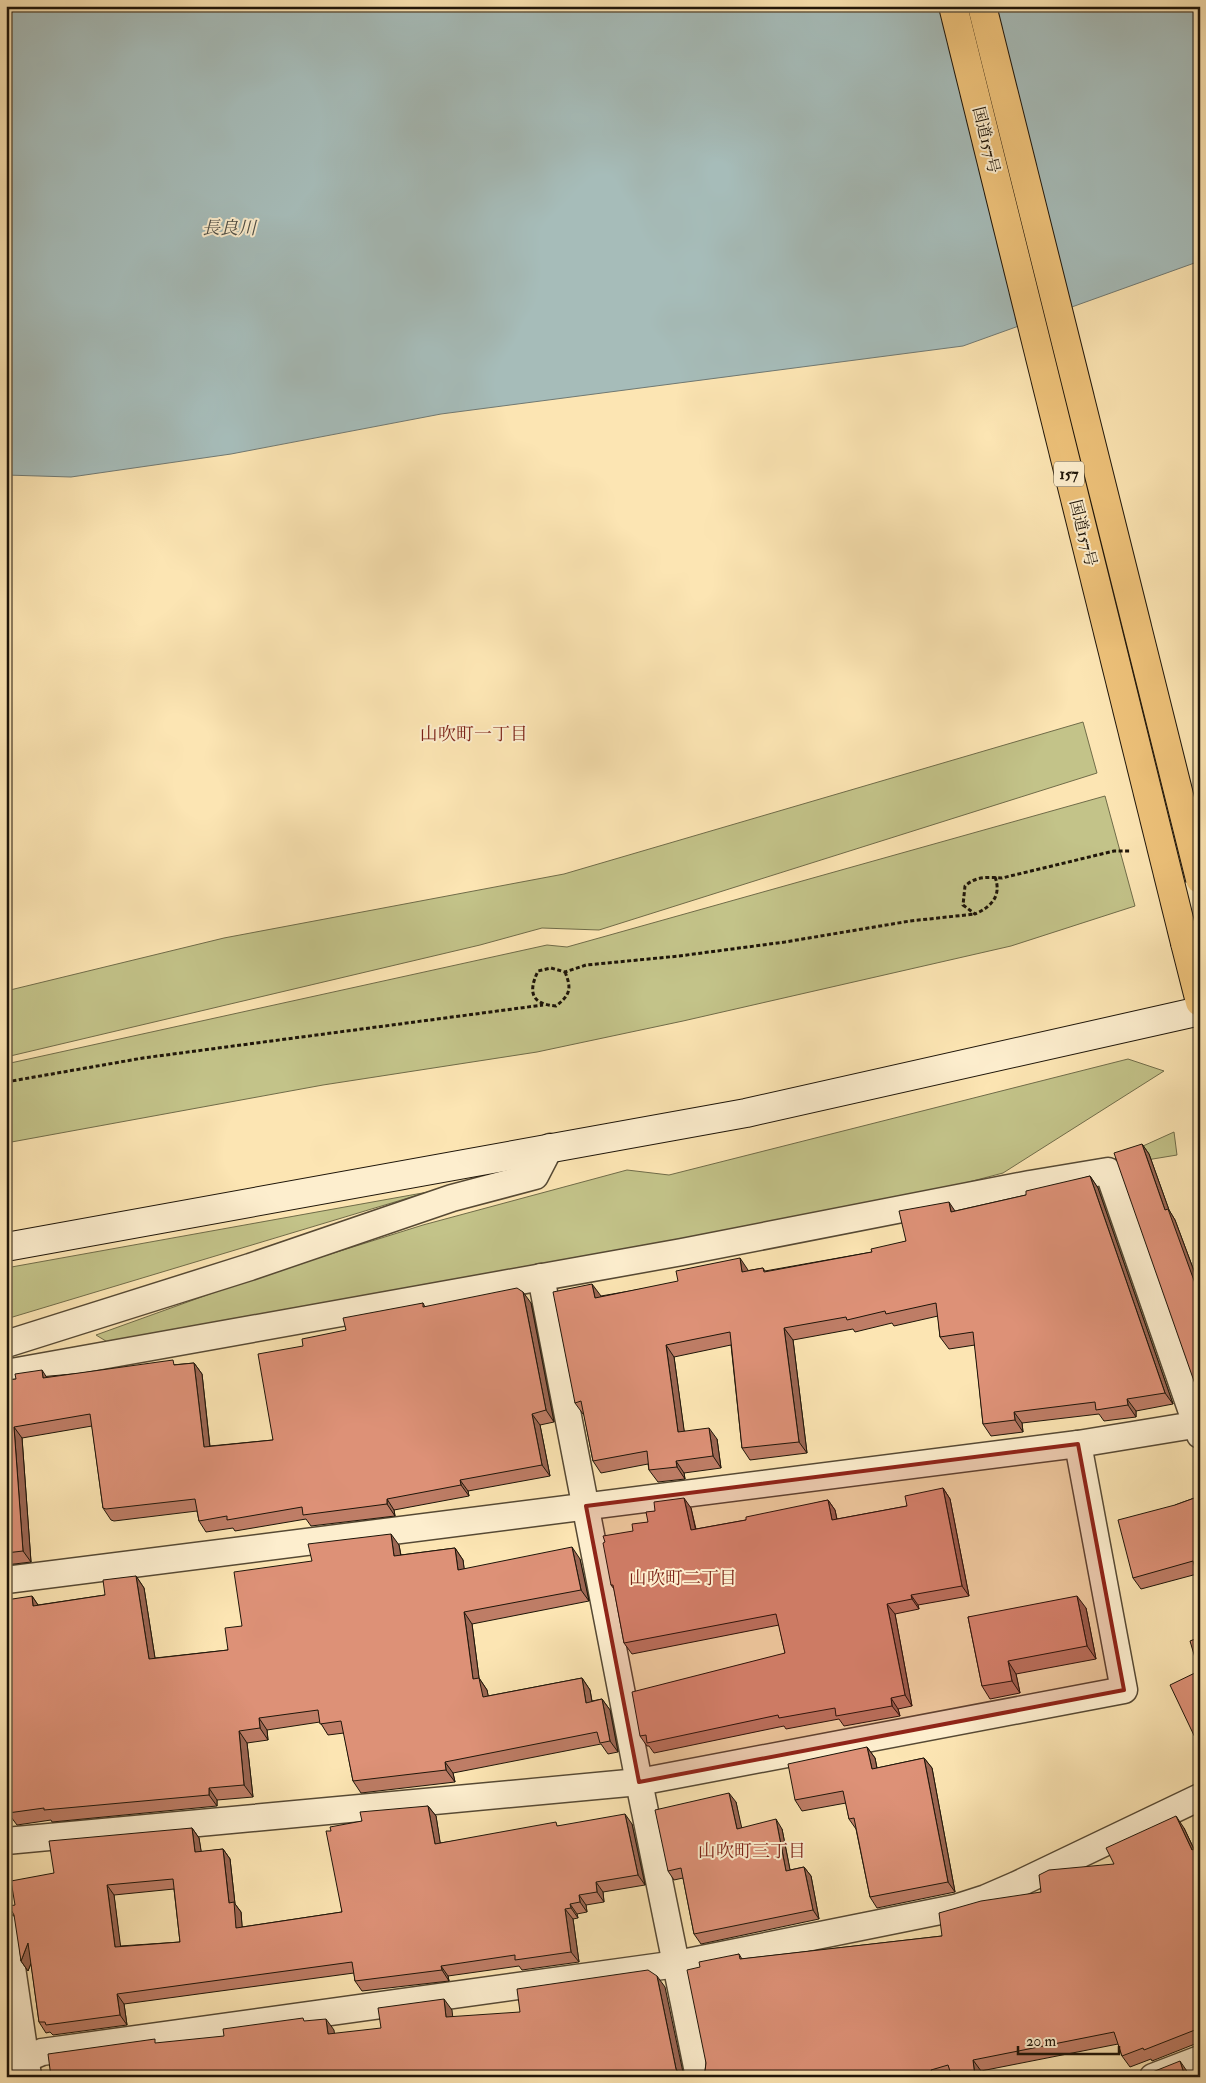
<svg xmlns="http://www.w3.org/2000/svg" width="1206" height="2083" viewBox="0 0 1206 2083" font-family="'IM FELL Double Pica','Noto Serif JP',serif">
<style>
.green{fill:#c3c389;stroke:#706c49}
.water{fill:#a6bcb9;stroke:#707973}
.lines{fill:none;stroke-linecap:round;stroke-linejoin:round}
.street-casing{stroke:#564934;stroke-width:29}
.secondary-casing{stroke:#1e1509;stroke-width:30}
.highway-casing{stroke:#1e1509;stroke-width:30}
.path{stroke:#1e1509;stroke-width:3;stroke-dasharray:4 2.5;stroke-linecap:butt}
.street{stroke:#fdeece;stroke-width:26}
.secondary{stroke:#fdeece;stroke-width:28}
.highway{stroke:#eec27a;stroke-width:28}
.highway-bridge-casing{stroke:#1e1509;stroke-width:30;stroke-linecap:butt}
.highway-bridge{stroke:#eec27a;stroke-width:28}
.wall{fill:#be7d66;stroke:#1e1509;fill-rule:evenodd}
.shaded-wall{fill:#9b6653;stroke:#1e1509}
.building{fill:#dd9177;stroke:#1e1509;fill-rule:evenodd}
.marked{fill:#8f2418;fill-opacity:0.2;stroke:#8f2418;stroke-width:4;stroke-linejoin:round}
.labels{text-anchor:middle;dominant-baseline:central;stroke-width:4;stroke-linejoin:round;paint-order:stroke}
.shield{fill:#fdeece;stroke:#615644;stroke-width:1}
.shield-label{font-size:15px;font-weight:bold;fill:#1e1509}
.street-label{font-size:16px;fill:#1e1509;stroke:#fdeece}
.water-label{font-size:18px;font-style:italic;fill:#4e4f47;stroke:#fdeece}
.neighbourhood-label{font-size:18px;fill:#7a1f14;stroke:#fdeece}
</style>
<rect width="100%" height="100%" fill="#fce5b3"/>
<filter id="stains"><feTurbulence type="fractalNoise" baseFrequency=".004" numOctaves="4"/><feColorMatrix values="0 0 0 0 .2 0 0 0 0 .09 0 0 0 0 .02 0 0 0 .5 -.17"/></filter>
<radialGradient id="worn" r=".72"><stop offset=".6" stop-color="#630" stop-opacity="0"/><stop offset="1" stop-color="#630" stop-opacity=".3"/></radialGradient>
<!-- green -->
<g class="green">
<polygon points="1083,722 1097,773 599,930 542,928 480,945 6,1057 6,991 224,938 564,874"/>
<polygon points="1105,796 1135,906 1011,946 683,1021 537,1052 323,1085 6,1143 6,1064 547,945 567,947"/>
<polygon points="1128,1059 1164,1071 1003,1173 946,1188 584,1259 114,1346 96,1335 257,1277 423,1225 627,1170 669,1175"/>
<polygon points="1174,1132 1177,1155 1092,1169"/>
<polygon points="428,1192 6,1319 6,1268"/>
</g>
<!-- water -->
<polygon class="water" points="6,6 1200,6 1200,261 963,346 441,414 231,454 71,477 6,475"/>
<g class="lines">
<!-- street casing -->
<g class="street-casing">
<g id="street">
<polyline points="541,1277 639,1782 699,2077"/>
<polyline points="6,1344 250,1267 452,1198 535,1176 550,1147"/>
<polyline points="6,1373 682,1252 1030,1184 1108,1171 1200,1435"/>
<polyline points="6,1580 1078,1444 1200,1424"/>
<polyline points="6,1841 639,1782 1124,1690 1078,1444"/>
<polyline points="6,1927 28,2076"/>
<polyline points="6,2061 25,2059 42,2052 677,1964 955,1908 986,1898 1016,1885 1200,1797"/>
<polyline points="1153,2077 1200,2059"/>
</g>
</g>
<!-- secondary casing -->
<g class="secondary-casing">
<polyline id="secondary" points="6,1247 746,1113 1200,1011"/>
</g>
<!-- highway casing -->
<g class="highway-casing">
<polyline id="highway" points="1185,943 1200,1002"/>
</g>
<!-- path -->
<g class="path">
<path d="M995,877c7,19 -4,30 -20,37l-12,-9 2,-19c11,-10 23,-9 37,-8l112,-27h16"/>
<path d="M565,972c7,17 5,23 -9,34 -25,-2 -28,-14 -18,-35l13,-3 14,4 21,-7 93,-9 106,-14 125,-21 65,-7"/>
<polyline points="6,1082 143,1058 543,1005"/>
</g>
<!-- street -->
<use href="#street" class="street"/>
<!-- secondary -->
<use href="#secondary" class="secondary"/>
<!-- highway -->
<use href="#highway" class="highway"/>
<!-- highway-bridge casing -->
<g class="highway-bridge-casing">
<g id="highway-bridge">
<polyline points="953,6 1185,943"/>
<polyline points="982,6 1200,879"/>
</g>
</g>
<!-- highway-bridge -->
<use href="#highway-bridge" class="highway-bridge"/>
</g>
<!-- wall -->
<g class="wall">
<polygon points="1142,1144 1149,1154 1169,1210 1175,1220 1200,1287 1200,1392 1195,1384"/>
<polygon points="1090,1176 1098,1188 1173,1404 1136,1411 1136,1417 1104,1421 1099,1414 1022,1423 1023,1432 991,1436 983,1424 975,1345 949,1349 940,1337 938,1316 894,1326 892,1323 855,1332 853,1329 793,1340 807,1453 750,1460 742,1448 731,1345 674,1357 684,1431 717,1439 721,1468 684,1473 685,1479 658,1482 649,1470 648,1464 601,1473 593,1461 584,1414 583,1414 575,1403 601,1296 763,1268 765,1271 872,1252 906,1241 955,1211 1026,1195"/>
<polygon points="423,1303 425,1307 531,1303 554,1422 540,1425 550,1476 468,1491 469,1496 394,1510 395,1516 311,1526 306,1519 235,1531 233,1528 206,1532 199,1521 197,1511 114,1521 111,1520 103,1508 92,1426 22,1438 31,1562 6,1565 6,1380 194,1363 202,1374 210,1446 273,1440 303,1346"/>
<polygon points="943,1488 950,1499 969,1596 918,1605 919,1609 895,1614 912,1706 898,1709 900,1716 844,1726 839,1719 786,1729 784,1726 654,1753 649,1746 647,1746 640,1736 785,1653 779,1625 632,1654 624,1643 614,1589 611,1585 633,1531 648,1522 691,1508 696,1529 746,1520 828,1500 835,1510 837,1519 907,1506"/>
<polygon points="1200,1496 1200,1578 1197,1574 1141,1589 1133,1578 1175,1505"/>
<polygon points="399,1545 401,1555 455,1548 463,1560 464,1569 580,1559 589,1601 472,1624 479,1678 487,1690 488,1696 582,1678 590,1690 592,1701 602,1699 610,1710 618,1752 608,1754 601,1744 453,1773 455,1782 361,1793 353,1781 344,1733 328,1735 320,1722 267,1730 268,1740 247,1743 253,1797 217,1800 217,1806 52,1822 51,1820 17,1825 8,1813 32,1596 38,1605 105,1595 136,1576 144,1588 155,1658 228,1650 242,1626 312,1561"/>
<polygon points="1086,1608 1096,1659 1016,1674 1020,1693 990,1699 982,1686 968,1617"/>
<polygon points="867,1747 875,1758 877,1768 924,1758 932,1768 955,1892 877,1908 870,1897 856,1829 849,1819 846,1803 802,1811 795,1800"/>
<polygon points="736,1802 741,1828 782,1829 790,1870 804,1867 811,1876 819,1919 701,1944 694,1934 683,1878 674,1880 668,1871"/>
<path d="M428,1806l8,10 4,27 119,-17 73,-2 13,61 -42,7 1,10 -18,3 1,7 -10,2 1,4 -5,1 6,43 -57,8 -3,-4 -71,10 1,5 -87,10 -7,-10 -1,-8 -230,31 3,21 -74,10 -3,-3 -4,1 -7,-11 -8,-59 -3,8 -7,-10 -6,-56 39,-32 138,-45 7,10 2,14 22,-3 7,10 5,45 6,8 1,15 100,-15 -11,-81 31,-10zM174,1889l6,53 -60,4 -6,-51z"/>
<polygon points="1184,1828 1194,1849 1200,1846 1200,2042 1152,2061 1151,2059 1130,2067 1122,2056 1118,2044 981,2071 981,2077 700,2077 705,2071 706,2063 700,1967 739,1954 742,1959 942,1936 1041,1892 1114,1864"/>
</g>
<!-- shaded-wall -->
<g class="shaded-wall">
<polygon points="1142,1144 1149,1154 1169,1210 1175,1220 1200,1287 1200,1292 1196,1286 1165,1210"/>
<polygon points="1090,1176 1098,1188 1173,1404 1165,1393"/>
<polygon points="949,1202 957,1214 951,1212"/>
<polygon points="740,1258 748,1270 750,1284 742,1272"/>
<polygon points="592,1284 601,1296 603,1309 595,1298"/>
<polygon points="523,1292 531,1303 554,1422 546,1410"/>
<polygon points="784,1328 793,1340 807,1453 799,1442"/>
<polygon points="666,1345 674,1357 686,1444 678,1432"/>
<polygon points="194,1363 202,1374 211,1458 204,1447"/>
<polygon points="42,1370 49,1381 43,1378"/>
<polygon points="1127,1399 1136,1411 1136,1417 1128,1405"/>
<polygon points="1014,1412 1022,1423 1023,1432 1015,1420"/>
<polygon points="532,1414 540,1425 550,1476 542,1465"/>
<polygon points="14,1427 22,1438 31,1562 23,1551"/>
<polygon points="709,1428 717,1439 721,1468 713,1456"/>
<polygon points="676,1461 684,1473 685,1479 677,1467"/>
<polygon points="460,1480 468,1491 469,1496 461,1485"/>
<polygon points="943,1488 950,1499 969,1596 962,1586"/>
<polygon points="684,1498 691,1508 698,1541 691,1530"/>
<polygon points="387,1499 394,1510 395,1516 387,1504"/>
<polygon points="828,1500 835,1510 839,1530 832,1520"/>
<polygon points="391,1534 399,1545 403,1568 394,1556"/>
<polygon points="572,1547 580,1559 589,1601 581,1590"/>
<polygon points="455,1548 463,1560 466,1582 458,1570"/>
<polygon points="136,1576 144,1588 157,1671 149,1659"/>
<polygon points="911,1595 918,1605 919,1609 912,1599"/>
<polygon points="32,1596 40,1608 33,1606"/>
<polygon points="1077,1596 1086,1608 1096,1659 1087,1646"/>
<polygon points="887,1604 895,1614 912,1706 905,1695"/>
<polygon points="464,1612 472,1624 479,1678 487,1690 491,1709 483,1697 473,1679"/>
<polygon points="1008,1661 1016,1674 1020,1693 1012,1681"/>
<polygon points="582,1678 590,1690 594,1714 586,1703"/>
<polygon points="891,1698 898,1709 900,1716 892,1706"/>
<polygon points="602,1699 610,1710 618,1752 610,1741"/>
<polygon points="259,1718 267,1730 268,1740 260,1728"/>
<polygon points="239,1731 247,1743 253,1797 244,1785"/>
<polygon points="867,1747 875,1758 879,1779 872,1769"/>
<polygon points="924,1758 932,1768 955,1892 948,1882"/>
<polygon points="445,1762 453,1773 455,1782 446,1770"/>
<polygon points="209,1788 217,1800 217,1806 209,1795"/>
<polygon points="729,1793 736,1802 744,1838 737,1829"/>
<polygon points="428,1806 436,1816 442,1854 435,1844"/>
<polygon points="625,1814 632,1824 645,1885 638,1875"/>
<polygon points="1176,1816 1184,1828 1200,1862 1192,1850"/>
<polygon points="776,1819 782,1829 792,1880 786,1871"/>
<polygon points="192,1828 199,1838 203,1862 195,1852"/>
<polygon points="223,1849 230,1859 235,1904 241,1912 243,1938 236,1928 229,1903"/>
<polygon points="804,1867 811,1876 819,1919 813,1910"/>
<polygon points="596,1882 603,1892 604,1902 597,1892"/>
<polygon points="107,1885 114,1895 122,1957 115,1947"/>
<polygon points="579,1895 586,1905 587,1912 580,1902"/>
<polygon points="570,1904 577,1914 578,1918 571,1908"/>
<polygon points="565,1909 573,1919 579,1962 571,1952"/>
<polygon points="28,1943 35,1953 28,1971 21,1961"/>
<polygon points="441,1966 448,1976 449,1981 442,1970"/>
<polygon points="657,1976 665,1987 684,2077 681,2077 676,2069"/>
<polygon points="117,1994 124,2004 127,2025 120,2015"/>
<polygon points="444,1999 452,2010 454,2029 446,2017"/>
<polygon points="326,2019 334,2030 336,2046 328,2034"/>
<polygon points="973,2060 981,2071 981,2077 975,2077"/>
<polygon points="1180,2061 1191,2077 1185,2077"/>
<polygon points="931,2070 936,2077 932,2077"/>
</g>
<!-- building -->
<g class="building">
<polygon points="1142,1144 1165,1210 1168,1209 1196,1286 1198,1286 1200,1290 1200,1383 1195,1384 1114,1153"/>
<polygon points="1090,1176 1165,1393 1127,1399 1128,1405 1096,1410 1095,1402 1014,1412 1015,1420 983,1424 973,1332 940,1337 936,1303 886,1314 885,1311 847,1320 846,1317 784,1328 799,1442 742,1448 730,1332 666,1345 678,1432 709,1428 713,1456 676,1461 677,1467 649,1470 647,1451 593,1461 581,1401 575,1403 553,1292 592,1284 595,1298 678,1281 676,1271 740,1258 742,1272 763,1268 764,1272 872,1252 871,1249 906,1241 899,1211 949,1202 951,1212 1026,1195 1026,1191"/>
<polygon points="517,1288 523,1292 546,1410 532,1414 542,1465 460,1480 461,1485 387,1499 387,1504 303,1515 302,1507 227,1520 227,1516 199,1521 195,1499 106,1509 103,1508 90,1414 14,1427 23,1551 6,1553 6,1380 16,1379 15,1374 42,1370 43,1378 173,1360 174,1365 194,1363 204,1447 273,1440 258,1354 303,1346 302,1339 346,1330 343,1318 423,1303 423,1307"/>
<polygon points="943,1488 962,1586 911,1595 912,1599 887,1604 905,1695 891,1698 892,1706 836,1716 835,1708 779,1718 778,1715 647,1743 646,1735 640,1736 632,1692 785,1653 776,1614 624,1643 613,1585 611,1585 603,1543 605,1542 603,1536 633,1531 632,1524 648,1522 646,1512 655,1511 654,1502 684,1498 691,1530 746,1520 746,1517 828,1500 832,1520 907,1506 905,1496"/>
<polygon points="1200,1496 1200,1573 1197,1574 1193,1561 1133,1578 1118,1520 1175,1505"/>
<polygon points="391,1534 394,1556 455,1548 458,1570 572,1547 581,1590 464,1612 473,1679 479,1678 483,1697 582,1678 586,1703 602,1699 610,1741 600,1743 597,1732 445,1762 446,1770 353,1781 341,1721 320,1724 318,1710 259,1718 260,1728 239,1731 244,1785 209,1788 209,1795 44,1810 44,1808 8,1813 6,1797 6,1600 32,1596 33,1606 105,1595 103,1580 136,1576 149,1659 228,1650 225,1628 242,1626 234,1572 312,1561 308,1544"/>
<polygon points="1077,1596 1087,1646 1008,1661 1012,1681 982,1686 968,1617"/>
<polygon points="1200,1637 1200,1748 1170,1685 1199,1671 1190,1641"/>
<polygon points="867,1747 872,1769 924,1758 948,1882 870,1897 854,1818 849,1819 843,1791 795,1800 788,1764"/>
<polygon points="729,1793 737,1829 776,1819 786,1871 804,1867 813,1910 694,1934 681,1868 668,1871 655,1810"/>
<path d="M428,1806l7,38 121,-22 1,4 68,-12 13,61 -42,7 1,10 -18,3 1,7 -10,2 1,4 -6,1 6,43 -56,8v-5l-74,11 1,4 -87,11 -3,-19 -235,32 3,21 -74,10 -1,-3h-6l-11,-79 -7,18 -7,-46 -5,-9 6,-1 -4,-24 43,-8 -5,-32 143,-13 3,24 28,-3 6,54 5,-1 2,26 106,-16 -16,-81h5l-1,-4 32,-6 -2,-9zM173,1879l7,63 -65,5 -8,-62z"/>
<polygon points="1176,1816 1192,1850 1200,1846 1200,2028 1144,2050 1143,2048 1122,2056 1114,2032 973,2060 975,2077 952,2077 948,2065 931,2070 932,2077 700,2077 705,2071 706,2063 687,1970 700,1967 699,1962 739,1954 740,1959 942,1936 939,1913 981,1901 1041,1892 1039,1875 1049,1870 1114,1864 1106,1848"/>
<polygon points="648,1970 657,1976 676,2069 679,2075 682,2077 51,2077 48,2054 155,2039 155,2043 224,2036 223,2029 303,2018 304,2021 326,2019 328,2034 381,2028 378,2008 444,1999 446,2017 520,2012 517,1989"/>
<polygon points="1180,2061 1185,2077 1151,2077 1150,2073"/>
</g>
<!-- marked area -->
<path class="marked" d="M1078,1444l46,246 -485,92 -53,-276z"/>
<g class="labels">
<!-- shield labels -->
<rect class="shield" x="1054" y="461.5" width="30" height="25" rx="4"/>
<g class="shield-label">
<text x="1069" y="474">157</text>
</g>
<!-- street labels -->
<g class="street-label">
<text transform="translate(986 140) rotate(76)">国道157号</text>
<text transform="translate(1083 533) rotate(76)">国道157号</text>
</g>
<!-- water labels -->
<g class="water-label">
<text x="229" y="228">長良川</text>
</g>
<!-- neighbourhood labels -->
<g class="neighbourhood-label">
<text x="474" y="734">山吹町一丁目</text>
<text x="683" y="1578">山吹町二丁目</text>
<text x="752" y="1851">山吹町三丁目</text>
</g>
</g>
<!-- margin -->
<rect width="1206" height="2083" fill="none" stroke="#fce5b3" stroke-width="25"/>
<rect x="8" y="8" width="1191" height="2068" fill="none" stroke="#1e1509" stroke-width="2.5"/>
<rect x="12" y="12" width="1181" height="2058" fill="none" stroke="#1e1509"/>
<!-- scale -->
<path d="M1018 2046v8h101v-8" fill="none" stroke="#1e1509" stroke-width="2.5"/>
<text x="1026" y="2046" font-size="15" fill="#1e1509" stroke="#fdeece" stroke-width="4" paint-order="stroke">20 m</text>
<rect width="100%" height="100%" filter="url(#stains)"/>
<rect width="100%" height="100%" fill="url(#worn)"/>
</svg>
